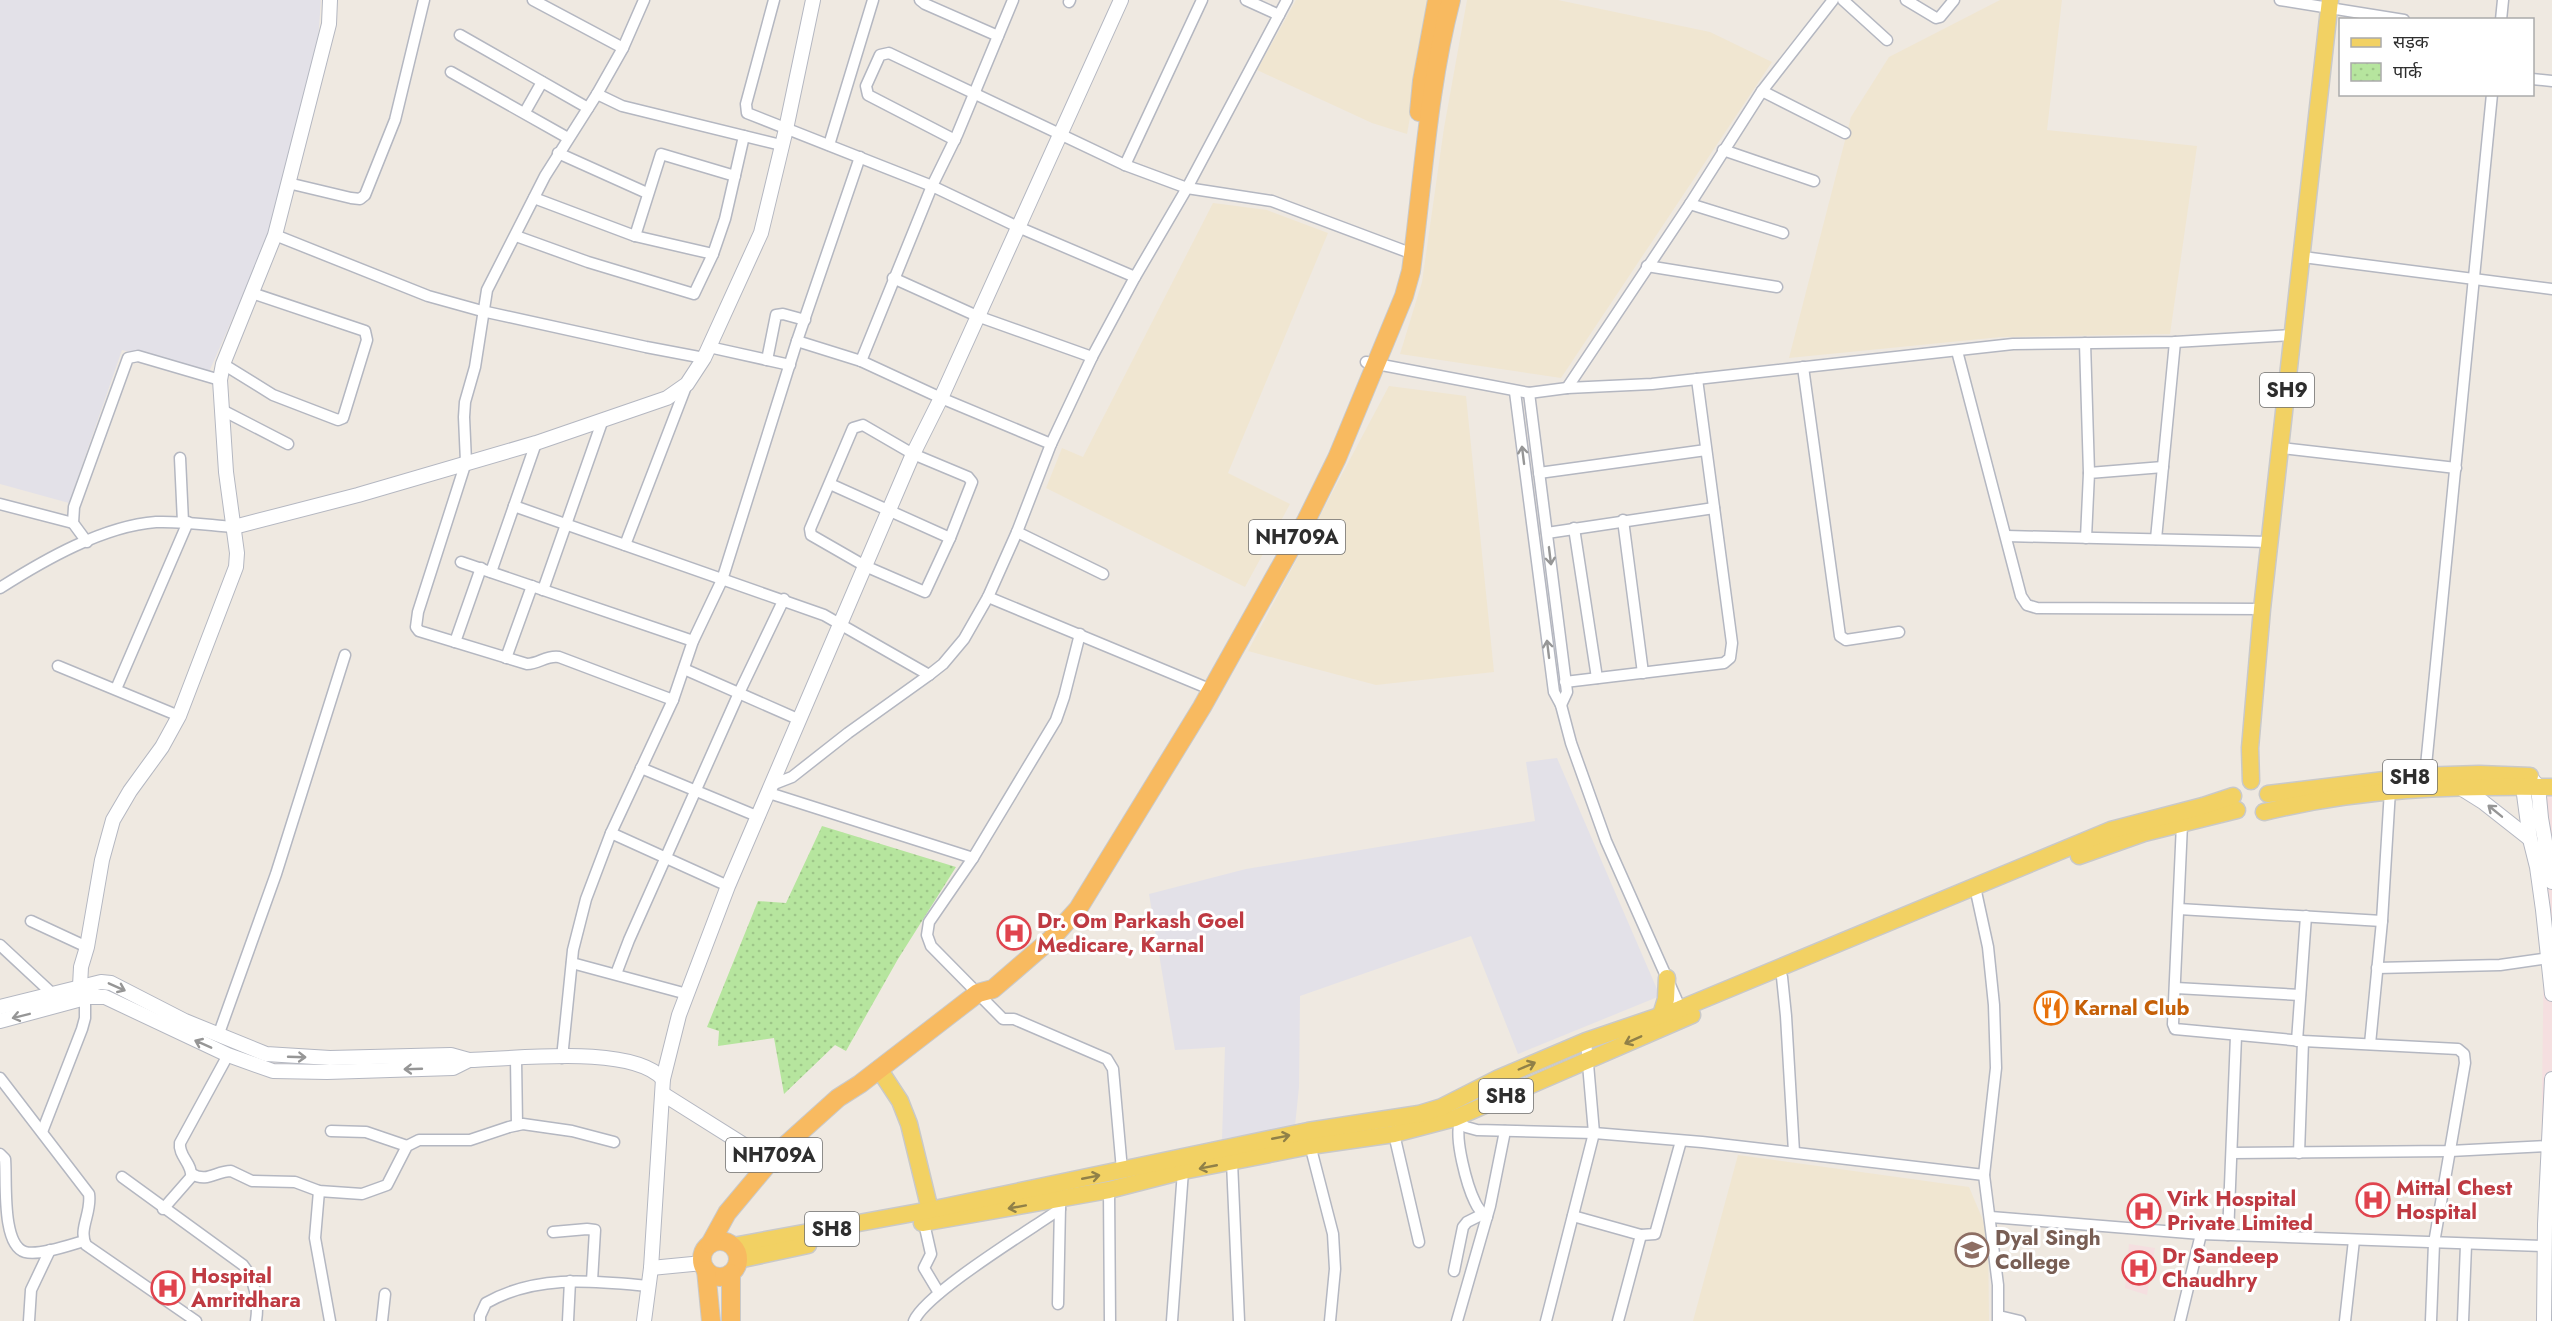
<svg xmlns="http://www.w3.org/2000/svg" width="2552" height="1321" viewBox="0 0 2552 1321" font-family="Jost,'Noto Sans Devanagari',sans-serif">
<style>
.industrial{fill:#e3e1e8}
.education{fill:#f0e6d1}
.medical{fill:#f5dfe0}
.park{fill:url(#park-dots)}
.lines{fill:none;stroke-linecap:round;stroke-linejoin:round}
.minor-casing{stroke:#b4b7c1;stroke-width:13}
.tertiary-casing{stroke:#b4b7c1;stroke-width:16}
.primary-casing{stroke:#c9c9c9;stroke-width:19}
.trunk-casing{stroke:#c9c9c9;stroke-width:20}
.minor{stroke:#fff;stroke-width:10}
.tertiary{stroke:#fff;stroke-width:14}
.primary{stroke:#f2d163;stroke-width:16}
.trunk{stroke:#f8ba60;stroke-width:18}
.oneway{stroke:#969696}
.oneway2{stroke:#908048}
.labels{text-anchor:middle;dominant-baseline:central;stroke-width:6;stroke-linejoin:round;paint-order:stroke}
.shield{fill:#fff;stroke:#6d6d6d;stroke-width:1.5}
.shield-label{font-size:20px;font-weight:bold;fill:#2e2e2e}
.health-label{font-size:21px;font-weight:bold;fill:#be3a42;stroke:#fff;text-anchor:start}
.food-label{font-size:21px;font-weight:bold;fill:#c56008;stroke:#fff;text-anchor:start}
.education-label{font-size:21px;font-weight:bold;fill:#785e54;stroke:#fff;text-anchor:start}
</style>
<defs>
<pattern id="park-dots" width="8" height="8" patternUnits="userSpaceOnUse" patternTransform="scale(1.5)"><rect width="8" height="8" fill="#b6e59e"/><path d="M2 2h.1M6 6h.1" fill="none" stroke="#9dc588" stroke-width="1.8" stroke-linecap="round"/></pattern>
</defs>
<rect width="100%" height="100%" fill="#efe9e1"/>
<!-- industrial -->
<g class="industrial">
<polygon points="0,0 321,0 318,41 267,240 209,372 122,350 69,503 0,484"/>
<polygon points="1557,758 1660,996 1518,1054 1471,936 1300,996 1299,1087 1295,1126 1222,1139 1225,1047 1175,1050 1149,894 1246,869 1535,821 1526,762"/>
</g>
<!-- education -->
<g class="education">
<polygon points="1296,0 1431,0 1407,134 1372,123 1257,70"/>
<polygon points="1467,0 1558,0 1710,32 1772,62 1561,378 1400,354 1422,282 1444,128"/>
<polygon points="2000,0 2062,0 2047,130 2197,146 2170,334 2001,337 1789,358 1851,117 1889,57"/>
<polygon points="1213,203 1267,210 1328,233 1228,473 1290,504 1245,587 1046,488 1062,448 1083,457"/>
<polygon points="1389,386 1466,396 1494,672 1376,685 1248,651"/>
<polygon points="1738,1155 1969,1187 1988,1232 1989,1321 1693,1321"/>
</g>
<!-- medical -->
<g class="medical">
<polygon points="2546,793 2552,793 2552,1321 2539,1321"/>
<polygon points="2129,1244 2155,1248 2147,1295 2125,1288"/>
</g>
<!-- park -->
<polygon class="park" points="822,826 956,867 898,959 846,1051 835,1045 784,1094 774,1038 718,1046 719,1031 707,1027 758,901 786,903"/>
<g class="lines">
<!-- minor casing -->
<g class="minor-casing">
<g id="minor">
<polyline points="533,0 623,48"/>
<path d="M644,0l-21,48 -26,46 -52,82 -58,114 -12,77 -10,35 -1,15 2,45 -48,150 -2,15 3,4 108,33c12,0 19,-9 32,-7l114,43"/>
<polyline points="774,0 746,104 747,113 932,186 1018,227 1135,277"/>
<polyline points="920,0 925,4 998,36"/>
<polyline points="1246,0 1279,15"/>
<polyline points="1843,0 1887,40"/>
<polyline points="1906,0 1936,18 1940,17 1954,0"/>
<polyline points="2280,0 2404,20"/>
<polyline points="1069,2 1070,0"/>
<polyline points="2501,20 2503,0"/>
<polyline points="460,35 588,108"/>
<polyline points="451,72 568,138"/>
<polyline points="2532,79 2552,81"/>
<polyline points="1762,91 1845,133"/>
<polyline points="597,94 622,106 781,145"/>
<polyline points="525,112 542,82"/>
<polyline points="955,140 868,95 866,86 880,55 889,53 1125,165 1187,188 1272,201 1413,254"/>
<polyline points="829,145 873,0"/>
<polyline points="1723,150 1814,181"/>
<polyline points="558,153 647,193"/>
<polyline points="1125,165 1202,0"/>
<polyline points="288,183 351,198 360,199 365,195 395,120 424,0"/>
<polyline points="534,198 635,236 713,254"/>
<polyline points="1690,204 1783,233"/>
<polyline points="275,235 428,296 482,311 646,347 704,358"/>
<polyline points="516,236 588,262 694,294 713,254 725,219 744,136"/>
<polyline points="635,236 661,154 735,176"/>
<polyline points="2303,257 2552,289"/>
<polyline points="1647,266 1777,287"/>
<polyline points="893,278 977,316 1092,357"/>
<polyline points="797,341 861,361 941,398 1051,444"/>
<polyline points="2085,343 2089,473"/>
<polyline points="709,347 790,365"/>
<polyline points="1957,351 2021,596 2027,605 2037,608 2262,609"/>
<polyline points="767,360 776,315 783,314 805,320"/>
<polyline points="861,361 932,186 957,135 1013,0"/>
<polyline points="1366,362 1529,393 1567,388 1652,384 2013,344 2175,342 2293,335"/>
<polyline points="223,364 273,395 338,420 343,418 367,340 365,331 252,293"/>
<polyline points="1803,367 1840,636 1846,640 1899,632"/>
<polyline points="1567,388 1690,204 1762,91 1833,0"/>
<polyline points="1515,392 1554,692 1561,705 1571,743 1606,841 1682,1012"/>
<polyline points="1529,393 1567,692 1561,705"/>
<polyline points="224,411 288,444"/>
<polygon points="863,425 913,454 968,477 972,482 950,538 925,592 865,566 811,535 810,529 853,428"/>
<polyline points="2281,448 2456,468"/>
<polyline points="180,458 183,522"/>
<polyline points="1539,473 1706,450"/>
<polyline points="830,484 950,538"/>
<polyline points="0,504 73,523"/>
<polyline points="514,506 824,615 929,675"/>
<polyline points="1623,520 1643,673"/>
<polyline points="1574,528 1597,678"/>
<polyline points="1017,532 1103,574"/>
<polyline points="1547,533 1714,508"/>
<polyline points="2006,536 2270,542"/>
<polyline points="2086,538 2089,473 2163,467"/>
<polyline points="2156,539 2175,342"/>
<polyline points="87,542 73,523 74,507 128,358 138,356 220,380"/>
<polyline points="625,545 687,384"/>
<polyline points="461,562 693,641"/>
<polyline points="491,572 536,443"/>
<path d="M0,588c44,-28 103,-62 156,-66 26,-1 52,3 78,5"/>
<polyline points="543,590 602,422"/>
<polyline points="988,597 1212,690"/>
<polyline points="1080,634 1064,697 1056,720 973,858 929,922 927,935 931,946 1003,1019 1014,1019 1107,1059 1113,1069 1122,1170"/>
<polyline points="455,642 481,568"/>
<polyline points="506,658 532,586"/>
<polyline points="58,666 179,716"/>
<polyline points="684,669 800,720"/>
<polyline points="1565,682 1724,663 1730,658 1732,643 1697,379"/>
<polyline points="116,689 188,522"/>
<polyline points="641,768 759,817"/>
<polyline points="2425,776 2492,94"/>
<polyline points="774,784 792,777 848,733 929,675 943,664 964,639 988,597 1017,532 1051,444 1092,357 1135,277 1187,188 1287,0"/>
<polyline points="769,793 973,858"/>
<polyline points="2182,824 2173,1024 2175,1029 2303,1041 2458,1049 2464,1054 2465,1063 2434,1243 2431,1321"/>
<polyline points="611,833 728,886"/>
<polyline points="1975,887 1988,947 1994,1005 1996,1068 1984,1175 1998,1285 1998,1321"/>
<polyline points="2179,909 2382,921"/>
<polyline points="31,921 87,947"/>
<polyline points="0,945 57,998"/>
<polyline points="572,963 687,994"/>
<polyline points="1778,968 1782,977 1786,1016 1794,1152"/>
<polyline points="2377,968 2500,965 2549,958"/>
<polyline points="616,974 629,940 739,693 784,599"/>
<polyline points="2176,988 2300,995"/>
<polyline points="218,1036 276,874 345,655"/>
<polyline points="2297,1041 2306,916"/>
<polyline points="2370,1044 2382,921 2390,790"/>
<polyline points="562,1058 573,950 586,899 611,833 673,700 693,641 722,580 797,341 860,157"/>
<polyline points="516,1059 517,1125"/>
<path d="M0,1078l89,116c3,19 -11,35 -3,51l110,76"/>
<polyline points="1455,1118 1466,1127 1477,1130 1594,1133 1702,1142 1984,1175"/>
<path d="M1460,1122c-6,16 7,64 15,80 3,7 7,11 12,15"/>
<polyline points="331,1131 366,1132 407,1146"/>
<polyline points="42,1132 82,1029 85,1018 85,999"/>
<polyline points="1394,1134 1419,1242"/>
<polyline points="1309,1141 1333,1234 1335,1269 1330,1321"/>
<polyline points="2232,1153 2450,1151 2549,1146"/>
<polyline points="2299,1153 2303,1041"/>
<path d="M0,1154l5,5c2,20 -4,86 20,93 14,4 45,-7 59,-11"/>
<polyline points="1232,1162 1239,1321"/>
<path d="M192,1174c15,9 24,-3 39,-3l21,10 43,1 24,9 43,3 25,-9 20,-39 12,-6h51l39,-13 14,-3 49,7 42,11"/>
<path d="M122,1177l121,88c12,15 16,37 13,56"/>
<polyline points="1109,1190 1110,1321"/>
<polyline points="319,1191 315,1238 330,1321"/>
<path d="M163,1209l28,-32c2,-13 -13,-21 -11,-34l48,-88"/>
<polyline points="1573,1216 1641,1235 1655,1234 1681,1141"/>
<polyline points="1991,1217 2201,1234 2544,1246"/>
<polyline points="924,1223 931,1254 924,1268 939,1293"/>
<polyline points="553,1232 587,1229 595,1230 592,1281"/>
<polyline points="2228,1235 2236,1036"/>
<polyline points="1454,1271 1463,1227 1467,1222 1483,1214"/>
<polyline points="1058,1304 1060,1206"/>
<polyline points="1999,1316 2020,1321"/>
<polyline points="29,1321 31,1290 50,1250"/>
<polyline points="382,1321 385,1294"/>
<path d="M480,1321v-5l6,-13c51,-29 107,-22 163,-17"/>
<polyline points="568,1321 570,1281"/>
<path d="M914,1321c12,-28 116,-91 146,-112"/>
<polyline points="1172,1321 1183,1171"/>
<polyline points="1457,1321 1490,1206 1505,1131"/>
<polyline points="1546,1321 1594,1133 1586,1041"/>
<polyline points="1618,1321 1641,1235"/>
<polyline points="2180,1321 2201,1234"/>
<polyline points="2345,1321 2354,1240"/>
<polyline points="2463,1321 2466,1245"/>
</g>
</g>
<!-- tertiary casing -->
<g class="tertiary-casing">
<g id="tertiary">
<polyline points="234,527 358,495 536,443 667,398 687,384 704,358 761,233 786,129 813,0"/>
<polyline points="2459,787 2483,802 2530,839"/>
<polyline points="2552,882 2541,818 2538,786 2529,776 2523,787 2530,839 2537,867 2543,910 2552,994"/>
<polyline points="85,999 80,986 81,967 87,947 102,860 113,820 130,791 162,747 179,716 236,567 237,553 226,472 220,380 223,364 275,235 329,24 330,0"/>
<path d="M0,1007l101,-25 10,1 74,38 81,33 64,4 121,-3 18,5c47,-1 162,-16 194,19"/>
<polyline points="0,1021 89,997 105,997 228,1055 273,1071 327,1072 453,1068 469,1060"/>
<polyline points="663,1094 776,1165"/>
<polyline points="651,1268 703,1263"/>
<polyline points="644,1321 651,1268 663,1079 679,1015 728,886 913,454 941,398 1121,0"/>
<polyline points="2544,1321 2545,1224 2552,1079"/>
</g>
</g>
<!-- primary casing -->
<g class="primary-casing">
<g id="primary">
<polyline points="2251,781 2250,748 2262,609 2330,0"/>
<polyline points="2268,794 2418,776 2479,774 2530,776"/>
<path d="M2264,812c99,-24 187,-26 288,-25"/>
<polyline points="2079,856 2144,833 2237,810"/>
<polyline points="1661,1015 1666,999 1667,978"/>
<polyline points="879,1069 900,1101 909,1124 930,1210"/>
<polyline points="922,1223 1109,1190 1183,1171 1310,1146 1394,1134 1455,1118 1692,1015"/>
<polyline points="733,1246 930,1210 1308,1131 1419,1114 1442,1107 1499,1078 1586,1041 1680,1009 2111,830 2203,806 2233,796"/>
<polyline points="738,1260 808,1245"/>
</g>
</g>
<!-- trunk casing -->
<g class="trunk-casing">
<g id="trunk">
<polyline points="1419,112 1422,81 1437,0"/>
<circle cx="720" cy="1259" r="18"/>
<path d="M710,1244l17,-31 51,-61 60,-54 22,-14 118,-91 15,-4 58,-50 27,-30 124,-202 104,-186 31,-63 67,-162 7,-25c12,-90 17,-183 40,-271"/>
<polyline points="706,1270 711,1321"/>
<polyline points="731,1273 731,1321"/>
</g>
</g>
<!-- minor -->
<use href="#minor" class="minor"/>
<!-- tertiary -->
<use href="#tertiary" class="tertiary"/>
<!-- primary -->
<use href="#primary" class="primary"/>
<!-- trunk -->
<use href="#trunk" class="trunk"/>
</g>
<!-- one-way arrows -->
<defs><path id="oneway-shaft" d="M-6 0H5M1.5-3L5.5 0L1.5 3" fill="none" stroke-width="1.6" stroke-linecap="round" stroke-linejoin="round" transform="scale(1.5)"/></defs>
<g class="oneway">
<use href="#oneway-shaft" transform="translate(1523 455) rotate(-97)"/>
<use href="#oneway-shaft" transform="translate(1550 556) rotate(83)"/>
<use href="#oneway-shaft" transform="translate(1548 649) rotate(-97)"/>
<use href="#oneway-shaft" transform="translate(2495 811) rotate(-141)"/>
<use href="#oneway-shaft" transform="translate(117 987) rotate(24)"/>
<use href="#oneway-shaft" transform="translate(21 1016) rotate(166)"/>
<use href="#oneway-shaft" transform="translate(203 1044) rotate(-156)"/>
<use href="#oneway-shaft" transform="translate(297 1057) rotate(2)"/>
<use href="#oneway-shaft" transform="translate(413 1069) rotate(178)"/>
</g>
<g class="oneway2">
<use href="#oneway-shaft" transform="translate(1633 1040) rotate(156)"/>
<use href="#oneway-shaft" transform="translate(1527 1066) rotate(-23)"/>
<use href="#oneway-shaft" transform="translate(1281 1137) rotate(-11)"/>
<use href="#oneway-shaft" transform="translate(1208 1167) rotate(169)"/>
<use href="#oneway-shaft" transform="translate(1091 1177) rotate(-11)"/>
<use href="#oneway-shaft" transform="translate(1017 1207) rotate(170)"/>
</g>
<!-- icons -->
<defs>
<g id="hospital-ring" transform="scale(1.725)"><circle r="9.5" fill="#fff" stroke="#e0444e" stroke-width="1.5"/><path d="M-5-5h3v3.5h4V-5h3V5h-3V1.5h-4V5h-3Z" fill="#e0444e"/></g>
<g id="restaurant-ring" transform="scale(1.725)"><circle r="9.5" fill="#fff" stroke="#e8710a" stroke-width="1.5"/><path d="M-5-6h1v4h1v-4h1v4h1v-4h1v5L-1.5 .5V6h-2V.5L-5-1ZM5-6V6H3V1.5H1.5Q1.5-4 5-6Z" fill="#e8710a"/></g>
<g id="university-ring" transform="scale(1.725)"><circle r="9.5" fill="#fff" stroke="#8d6e63" stroke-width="1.5"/><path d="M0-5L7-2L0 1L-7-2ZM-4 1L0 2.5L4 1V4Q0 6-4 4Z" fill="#8d6e63"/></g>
</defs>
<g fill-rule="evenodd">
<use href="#hospital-ring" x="1014" y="933"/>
<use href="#restaurant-ring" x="2051" y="1008"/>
<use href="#hospital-ring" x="2373" y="1200"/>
<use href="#hospital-ring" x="2144" y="1211"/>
<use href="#university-ring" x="1972" y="1250"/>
<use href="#hospital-ring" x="2139" y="1268"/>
<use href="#hospital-ring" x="168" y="1288"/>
</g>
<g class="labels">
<!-- shield labels -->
<g class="shield">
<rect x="2260" y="373" width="54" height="34" rx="4.5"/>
<rect x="1249" y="520" width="96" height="34" rx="4.5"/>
<rect x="2383" y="760" width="54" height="34" rx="4.5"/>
<rect x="1479" y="1079" width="54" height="34" rx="4.5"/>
<rect x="726" y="1138" width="96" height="34" rx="4.5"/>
<rect x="805" y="1212" width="54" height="34" rx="4.5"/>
</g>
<g class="shield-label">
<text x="2287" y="390">SH9</text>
<text x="1297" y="537">NH709A</text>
<text x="2410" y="777">SH8</text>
<text x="1506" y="1096">SH8</text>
<text x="774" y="1155">NH709A</text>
<text x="832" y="1229">SH8</text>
</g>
<!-- health labels -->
<g class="health-label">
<text x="1037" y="921">Dr. Om Parkash Goel<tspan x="1037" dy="24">Medicare, Karnal</tspan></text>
<text x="2396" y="1188">Mittal Chest<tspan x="2396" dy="24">Hospital</tspan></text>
<text x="2167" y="1199">Virk Hospital<tspan x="2167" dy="24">Private Limited</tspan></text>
<text x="2162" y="1256">Dr Sandeep<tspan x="2162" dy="24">Chaudhry</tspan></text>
<text x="191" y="1276">Hospital<tspan x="191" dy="24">Amritdhara</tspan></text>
</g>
<!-- food labels -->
<g class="food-label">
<text x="2074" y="1008">Karnal Club</text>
</g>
<!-- education labels -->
<g class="education-label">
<text x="1995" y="1238">Dyal Singh<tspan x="1995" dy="24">College</tspan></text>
</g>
</g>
<!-- legend -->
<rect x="2339" y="18" width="195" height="78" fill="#ffffff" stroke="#ababab" stroke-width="1.5"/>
<rect x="2351" y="38" width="30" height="9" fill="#f2d163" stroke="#ababab" stroke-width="1.5"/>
<text x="2393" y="48" font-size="18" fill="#2e2e2e">सड़क</text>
<rect x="2351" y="63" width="30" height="18" fill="url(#park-dots)" stroke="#ababab" stroke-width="1.5"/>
<text x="2393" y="78" font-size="18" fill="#2e2e2e">पार्क</text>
</svg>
